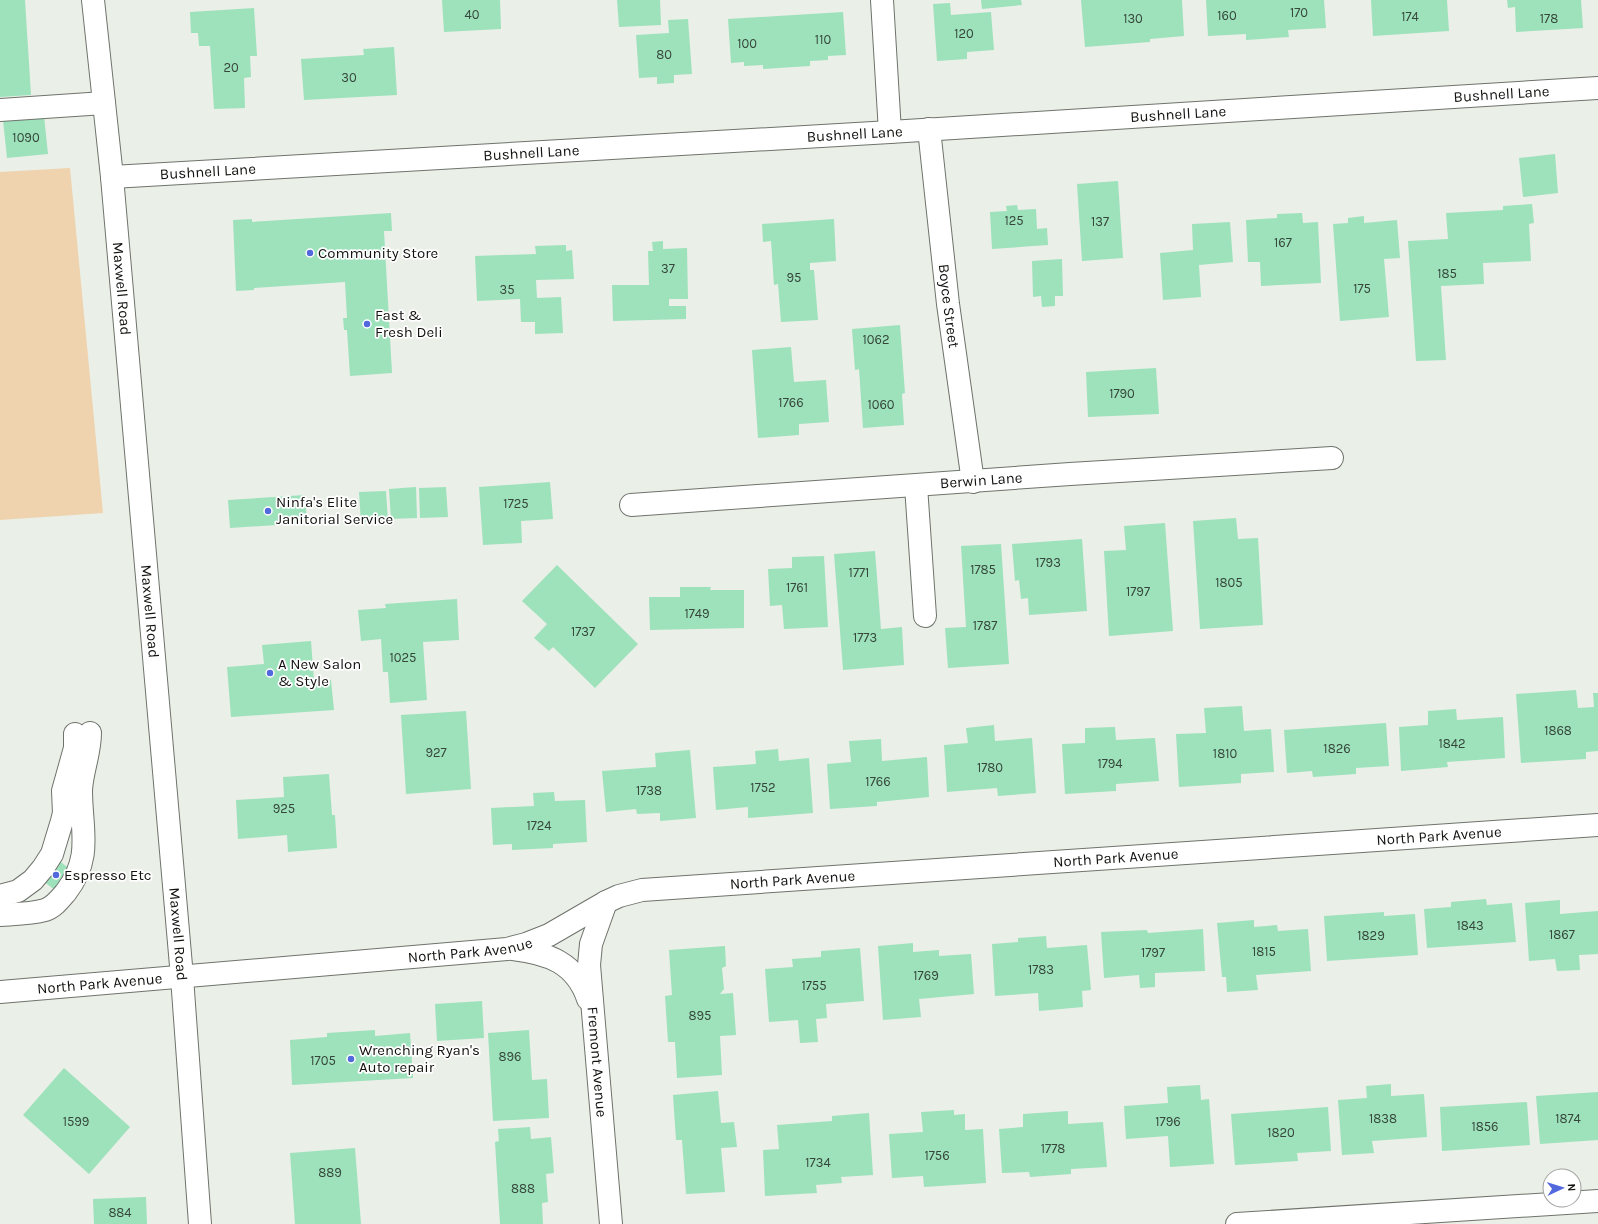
<svg xmlns="http://www.w3.org/2000/svg" width="1598" height="1224" viewBox="0 0 1598 1224" font-family="Karla,sans-serif">
<style>
.green{fill:#eed3ae}
.building{fill:#9ee2bc}
.lines{fill:none;stroke-linecap:round;stroke-linejoin:round}
.minor-casing{stroke:#6e736b;stroke-width:24}
.major-casing{stroke:#6e736b;stroke-width:24}
.minor{stroke:#fff;stroke-width:22}
.major{stroke:#fff;stroke-width:22}
.poi-dot{fill:#5269de;stroke:#fff;stroke-width:1.5}
.labels{text-anchor:middle;dominant-baseline:central;stroke-width:3.5;stroke-linejoin:round;paint-order:stroke}
.number-label{font-size:13px;fill:#35473b}
.street-label{font-size:15px;fill:#121310;stroke:#fff}
.poi-label{font-size:15px;fill:#121310;stroke:#fff;text-anchor:start}
</style>
<rect width="100%" height="100%" fill="#eaefe7"/>
<!-- green -->
<polygon class="green" points="70,168 103,513 0,520 0,172"/>
<!-- building -->
<g class="building">
<polygon points="0,0 25,0 31,95 0,97"/>
<polygon points="442,0 500,0 501,29 444,32"/>
<polygon points="617,0 660,0 661,25 619,27"/>
<polygon points="981,0 1021,0 1022,5 982,9"/>
<polygon points="1081,0 1182,0 1184,36 1150,39 1150,42 1085,47"/>
<polygon points="1206,0 1324,0 1326,28 1288,30 1289,37 1246,40 1246,34 1208,36"/>
<polygon points="1371,0 1447,0 1449,31 1373,36"/>
<polygon points="1507,0 1581,0 1583,28 1516,32 1515,7 1508,8"/>
<polygon points="950,3 951,15 991,12 994,50 967,52 967,59 937,61 933,4"/>
<polygon points="254,8 257,56 250,56 251,77 244,78 245,108 214,109 210,46 199,46 198,33 191,33 190,12"/>
<polygon points="843,12 846,55 828,56 828,60 810,61 810,66 763,69 763,65 744,66 744,62 731,63 728,19"/>
<polygon points="688,19 692,74 674,75 674,83 657,84 657,77 639,78 636,35 669,33 668,20"/>
<polygon points="394,47 397,95 304,100 301,59 364,55 363,49"/>
<polygon points="44,116 48,154 7,158 3,120"/>
<polygon points="1555,154 1558,193 1523,197 1519,158"/>
<polygon points="1118,181 1123,258 1082,261 1077,184"/>
<polygon points="1532,204 1534,223 1529,224 1531,261 1483,263 1484,284 1441,286 1446,360 1416,361 1408,241 1448,239 1446,213 1503,210 1503,206"/>
<polygon points="1017,205 1018,210 1036,209 1037,229 1047,228 1048,245 992,249 990,212 1007,211 1006,206"/>
<polygon points="391,213 392,231 384,231 392,373 350,376 347,330 344,330 343,318 347,318 345,282 254,288 254,290 236,291 233,220 252,219 252,222"/>
<polygon points="1302,213 1303,223 1318,222 1321,283 1261,286 1260,262 1248,262 1246,220 1277,218 1277,214"/>
<polygon points="1364,216 1364,223 1397,220 1400,258 1384,259 1389,317 1340,321 1333,224 1348,223 1348,218"/>
<polygon points="834,219 836,261 810,263 810,270 814,270 818,320 781,322 778,284 774,285 771,241 763,242 762,224"/>
<polygon points="1230,222 1233,262 1199,265 1201,297 1163,300 1160,253 1193,250 1192,224"/>
<polygon points="663,241 663,249 687,248 688,299 669,299 669,306 686,306 686,319 613,321 612,285 649,285 648,251 653,251 652,242"/>
<polygon points="566,245 566,251 572,250 574,279 536,280 537,298 561,297 563,333 535,334 535,322 521,322 520,299 477,301 475,256 536,254 535,246"/>
<polygon points="1062,259 1063,296 1055,296 1055,306 1042,307 1041,296 1033,297 1032,261"/>
<polygon points="900,325 905,393 902,394 904,425 863,428 859,369 855,370 852,329"/>
<polygon points="791,347 794,382 826,380 829,422 799,424 799,435 758,438 752,350"/>
<polygon points="1156,368 1159,414 1088,417 1086,372"/>
<polygon points="550,482 553,519 521,521 522,543 483,545 479,487"/>
<polygon points="416,487 417,518 391,519 389,489"/>
<polygon points="446,487 448,517 420,518 419,488"/>
<polygon points="386,491 388,521 361,522 359,492"/>
<polygon points="305,495 307,523 230,528 228,500"/>
<polygon points="1236,518 1238,539 1258,538 1263,625 1200,629 1193,521"/>
<polygon points="1165,523 1173,631 1109,636 1104,551 1126,550 1124,526"/>
<polygon points="1082,539 1087,611 1029,615 1028,598 1021,599 1019,580 1015,581 1012,544"/>
<polygon points="1001,544 1009,664 948,668 945,628 966,627 961,546"/>
<polygon points="875,551 881,629 902,627 904,665 843,670 834,554"/>
<polygon points="824,556 828,627 784,629 782,605 770,606 768,569 792,568 792,557"/>
<polygon points="557,565 638,644 595,688 553,647 549,651 534,638 547,624 522,601"/>
<polygon points="680,587 711,587 710,590 744,590 744,628 650,630 649,597 680,597"/>
<polygon points="457,599 459,640 423,642 427,700 390,703 388,672 383,672 381,639 361,641 358,610 386,608 385,604"/>
<polygon points="311,641 314,681 331,680 334,710 231,717 227,667 264,664 262,645"/>
<polygon points="1576,690 1578,708 1594,707 1593,693 1598,693 1598,751 1586,752 1586,759 1521,763 1516,694"/>
<polygon points="1242,706 1244,731 1271,729 1274,772 1241,774 1241,783 1179,787 1176,734 1206,733 1204,708"/>
<polygon points="1456,709 1457,720 1503,717 1505,758 1447,762 1448,767 1401,771 1399,727 1428,725 1428,711"/>
<polygon points="466,711 471,789 406,794 401,715"/>
<polygon points="1386,723 1389,766 1356,768 1356,774 1313,777 1312,771 1287,773 1284,730"/>
<polygon points="994,725 995,741 1032,738 1036,793 998,796 997,788 947,792 944,745 968,743 966,728"/>
<polygon points="1115,727 1116,740 1155,738 1159,781 1116,784 1116,791 1065,794 1062,744 1085,743 1085,728"/>
<polygon points="881,739 882,761 927,757 929,797 877,802 877,806 830,809 827,764 851,762 849,741"/>
<polygon points="778,749 779,761 809,758 813,813 748,818 748,807 716,810 713,767 756,764 755,751"/>
<polygon points="690,750 696,818 660,821 660,813 637,814 636,809 606,812 602,771 656,767 655,753"/>
<polygon points="329,774 332,815 335,815 337,848 288,852 287,835 238,839 236,800 284,797 283,777"/>
<polygon points="554,792 555,801 585,800 587,842 553,844 553,848 512,850 512,844 493,845 491,808 534,806 533,793"/>
<polygon points="58,860 70,869 55,890 43,881"/>
<polygon points="1486,899 1487,905 1512,903 1516,942 1427,948 1424,909 1451,907 1451,902"/>
<polygon points="1560,900 1560,914 1598,911 1598,954 1579,955 1580,970 1557,971 1555,959 1529,961 1525,903"/>
<polygon points="1384,912 1384,916 1415,914 1418,955 1327,961 1324,916"/>
<polygon points="1254,920 1254,927 1277,925 1278,931 1308,929 1311,971 1256,975 1258,990 1227,992 1226,977 1222,977 1217,923"/>
<polygon points="1203,929 1205,971 1155,973 1155,987 1140,988 1139,975 1104,978 1101,932 1147,930 1148,933"/>
<polygon points="1046,936 1047,948 1087,945 1091,990 1082,991 1083,1007 1039,1011 1038,993 995,996 992,944 1018,942 1018,938"/>
<polygon points="913,943 913,952 939,950 939,956 971,954 974,994 919,999 921,1017 883,1020 878,946"/>
<polygon points="725,946 726,966 722,968 724,989 720,994 733,993 736,1035 720,1036 722,1075 677,1078 675,1042 668,1042 665,996 672,995 669,950"/>
<polygon points="860,948 864,1001 826,1004 827,1018 816,1019 818,1042 800,1043 798,1020 769,1022 765,969 793,967 792,959 821,957 821,951"/>
<polygon points="482,1001 484,1038 437,1041 435,1004"/>
<polygon points="375,1030 375,1036 410,1033 413,1078 292,1085 290,1040 327,1037 327,1033"/>
<polygon points="529,1030 532,1080 547,1079 549,1118 493,1121 488,1033"/>
<polygon points="64,1068 130,1127 89,1174 23,1115"/>
<polygon points="1391,1084 1391,1096 1424,1094 1427,1137 1372,1141 1374,1153 1342,1155 1338,1100 1367,1098 1366,1086"/>
<polygon points="1200,1085 1201,1100 1209,1099 1214,1164 1170,1167 1168,1136 1126,1139 1124,1106 1168,1103 1167,1087"/>
<polygon points="718,1091 721,1123 734,1122 737,1147 721,1148 725,1192 686,1194 682,1140 676,1140 673,1095"/>
<polygon points="1598,1092 1598,1140 1540,1144 1536,1096"/>
<polygon points="1527,1102 1530,1145 1442,1151 1440,1107"/>
<polygon points="1328,1107 1331,1151 1297,1153 1298,1161 1235,1165 1231,1114"/>
<polygon points="954,1110 954,1115 965,1114 965,1130 983,1129 986,1183 924,1187 923,1176 892,1178 889,1134 923,1132 921,1112"/>
<polygon points="1068,1111 1068,1124 1103,1122 1107,1167 1071,1169 1071,1174 1030,1177 1029,1172 1002,1173 999,1129 1023,1127 1023,1114"/>
<polygon points="869,1113 873,1175 841,1177 842,1183 816,1185 817,1193 765,1196 763,1150 779,1149 777,1125 832,1121 832,1116"/>
<polygon points="530,1127 531,1139 551,1137 554,1173 546,1174 548,1202 542,1203 543,1224 500,1224 495,1142 499,1141 498,1129"/>
<polygon points="355,1148 361,1224 295,1224 290,1153"/>
<polygon points="146,1197 147,1224 94,1224 93,1199"/>
</g>
<g class="lines">
<!-- minor casing -->
<g class="minor-casing">
<g id="minor">
<polyline points="882,0 890,132"/>
<polyline points="0,110 104,103"/>
<path id="s1" d="M929,129l19,175 25,178"/>
<path id="s2" d="M112,177l778,-45 708,-44"/>
<polyline points="916,486 925,616"/>
<path id="s3" d="M631,505l439,-31 262,-16"/>
<polyline points="0,896 18,891 33,880 43,868 52,854 62,821 64,813 63,791 75,748 75,734"/>
<path id="s4" d="M606,902l-15,42 -2,21 22,259"/>
<path d="M0,915c15,-1 31,-1 45,-5 9,-3 15,-11 21,-18 27,-35 15,-62 15,-102 1,-19 9,-37 9,-57"/>
<path d="M513,949c35,4 63,14 75,50"/>
<path id="s5" d="M0,992l507,-43 19,-5 23,-9 57,-33 13,-6 23,-6 956,-65"/>
<polyline points="1237,1224 1598,1201"/>
</g>
</g>
<!-- major casing -->
<g class="major-casing">
<g id="major">
<path id="s6" d="M93,0l19,177 70,800 18,247"/>
</g>
</g>
<!-- minor -->
<use href="#minor" class="minor"/>
<!-- major -->
<use href="#major" class="major"/>
</g>
<!-- markers -->
<g class="poi-dot">
<circle cx="310" cy="253" r="4"/>
<circle cx="367" cy="324" r="4"/>
<circle cx="268" cy="511" r="4"/>
<circle cx="270" cy="673" r="4"/>
<circle cx="56" cy="875" r="4"/>
<circle cx="351" cy="1059" r="4"/>
</g>
<g class="labels">
<!-- number labels -->
<g class="number-label">
<text x="1299" y="12">170</text>
<text x="472" y="14">40</text>
<text x="1227" y="15">160</text>
<text x="1410" y="16">174</text>
<text x="1133" y="18">130</text>
<text x="1549" y="18">178</text>
<text x="964" y="33">120</text>
<text x="823" y="39">110</text>
<text x="747" y="43">100</text>
<text x="664" y="54">80</text>
<text x="231" y="67">20</text>
<text x="349" y="77">30</text>
<text x="26" y="137">1090</text>
<text x="1014" y="220">125</text>
<text x="1100" y="221">137</text>
<text x="1283" y="242">167</text>
<text x="668" y="268">37</text>
<text x="1447" y="273">185</text>
<text x="794" y="277">95</text>
<text x="1362" y="288">175</text>
<text x="507" y="289">35</text>
<text x="876" y="339">1062</text>
<text x="1122" y="393">1790</text>
<text x="791" y="402">1766</text>
<text x="881" y="404">1060</text>
<text x="516" y="503">1725</text>
<text x="1048" y="562">1793</text>
<text x="983" y="569">1785</text>
<text x="859" y="572">1771</text>
<text x="1229" y="582">1805</text>
<text x="797" y="587">1761</text>
<text x="1138" y="591">1797</text>
<text x="697" y="613">1749</text>
<text x="985" y="625">1787</text>
<text x="583" y="631">1737</text>
<text x="865" y="637">1773</text>
<text x="403" y="657">1025</text>
<text x="1558" y="730">1868</text>
<text x="1452" y="743">1842</text>
<text x="1337" y="748">1826</text>
<text x="436" y="752">927</text>
<text x="1225" y="753">1810</text>
<text x="1110" y="763">1794</text>
<text x="990" y="767">1780</text>
<text x="878" y="781">1766</text>
<text x="763" y="787">1752</text>
<text x="649" y="790">1738</text>
<text x="284" y="808">925</text>
<text x="539" y="825">1724</text>
<text x="1470" y="925">1843</text>
<text x="1562" y="934">1867</text>
<text x="1371" y="935">1829</text>
<text x="1264" y="951">1815</text>
<text x="1153" y="952">1797</text>
<text x="1041" y="969">1783</text>
<text x="926" y="975">1769</text>
<text x="814" y="985">1755</text>
<text x="700" y="1015">895</text>
<text x="510" y="1056">896</text>
<text x="323" y="1060">1705</text>
<text x="1383" y="1118">1838</text>
<text x="1568" y="1118">1874</text>
<text x="76" y="1121">1599</text>
<text x="1168" y="1121">1796</text>
<text x="1485" y="1126">1856</text>
<text x="1281" y="1132">1820</text>
<text x="1053" y="1148">1778</text>
<text x="937" y="1155">1756</text>
<text x="818" y="1162">1734</text>
<text x="330" y="1172">889</text>
<text x="523" y="1188">888</text>
<text x="120" y="1212">884</text>
</g>
<!-- street labels -->
<g class="street-label">
<text stroke="none"><textPath href="#s2" startOffset="1392">Bushnell Lane</textPath></text>
<text stroke="none"><textPath href="#s2" startOffset="1068">Bushnell Lane</textPath></text>
<text stroke="none"><textPath href="#s2" startOffset="744">Bushnell Lane</textPath></text>
<text stroke="none"><textPath href="#s2" startOffset="420">Bushnell Lane</textPath></text>
<text stroke="none"><textPath href="#s2" startOffset="96">Bushnell Lane</textPath></text>
<text stroke="none"><textPath href="#s6" startOffset="290">Maxwell Road</textPath></text>
<text stroke="none"><textPath href="#s1" startOffset="178">Boyce Street</textPath></text>
<text stroke="none"><textPath href="#s3" startOffset="351">Berwin Lane</textPath></text>
<text stroke="none"><textPath href="#s6" startOffset="614">Maxwell Road</textPath></text>
<text stroke="none"><textPath href="#s5" startOffset="1456">North Park Avenue</textPath></text>
<text stroke="none"><textPath href="#s5" startOffset="1132">North Park Avenue</textPath></text>
<text stroke="none"><textPath href="#s5" startOffset="808">North Park Avenue</textPath></text>
<text stroke="none"><textPath href="#s6" startOffset="938">Maxwell Road</textPath></text>
<text stroke="none"><textPath href="#s5" startOffset="472">North Park Avenue</textPath></text>
<text stroke="none"><textPath href="#s5" startOffset="100">North Park Avenue</textPath></text>
<text stroke="none"><textPath href="#s4" startOffset="163">Fremont Avenue</textPath></text>
</g>
<!-- poi labels -->
<g class="poi-label">
<text x="318" y="253">Community Store</text>
<text x="375" y="315">Fast &amp;<tspan x="375" dy="17">Fresh Deli</tspan></text>
<text x="276" y="502">Ninfa's Elite<tspan x="276" dy="17">Janitorial Service</tspan></text>
<text x="278" y="664">A New Salon<tspan x="278" dy="17">&amp; Style</tspan></text>
<text x="64" y="875">Espresso Etc</text>
<text x="359" y="1050">Wrenching Ryan's<tspan x="359" dy="17">Auto repair</tspan></text>
</g>
</g>
<!-- north arrow -->
<g transform="translate(1562 1188) rotate(86)"><circle r="19" fill="#ffffff" stroke="#a0a19f"/>
<path d="M0-3L7 15L0 10L-7 15Z" fill="#5269de"/>
<text y="-6" font-size="11" font-weight="bold" text-anchor="middle" fill="#121310">N</text>
</g>
</svg>
